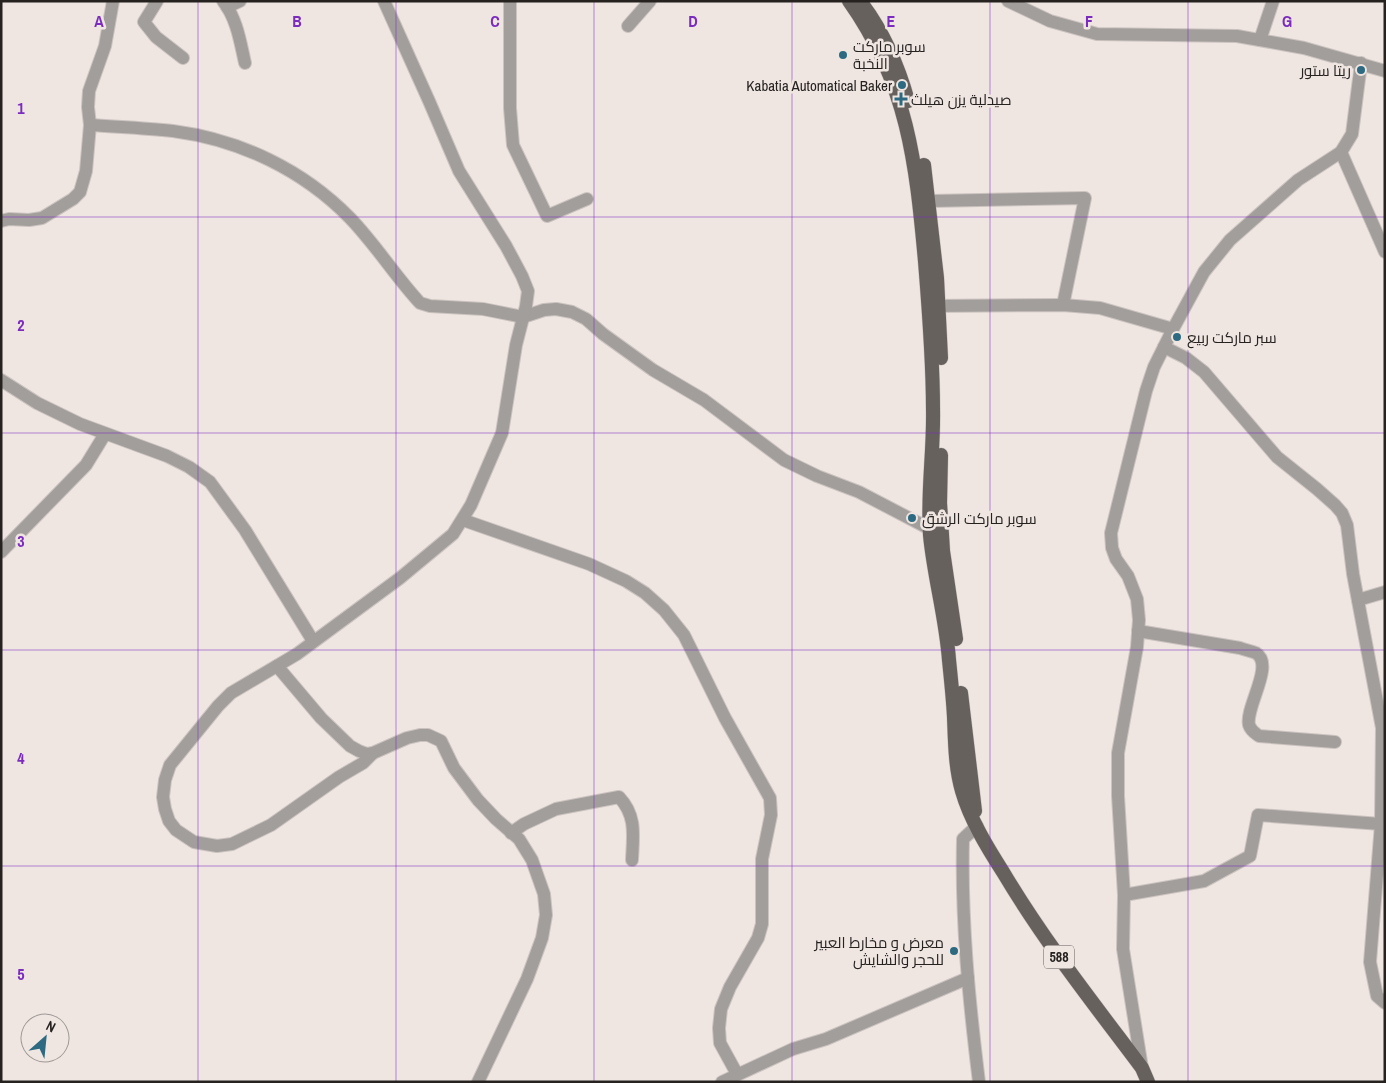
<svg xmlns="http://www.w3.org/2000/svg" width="1386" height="1083" viewBox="0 0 1386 1083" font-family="'Archivo Narrow',Cairo,sans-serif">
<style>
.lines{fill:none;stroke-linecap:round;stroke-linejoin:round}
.minor-casing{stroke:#cbc3bf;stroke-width:14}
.primary-casing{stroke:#cbc3bf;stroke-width:15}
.minor{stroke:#a29e9c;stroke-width:12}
.primary{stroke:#67615e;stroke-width:14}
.grid{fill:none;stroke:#7b2cbf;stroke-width:1;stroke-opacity:0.55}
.poi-dot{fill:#2d6a81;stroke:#efe6e2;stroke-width:2}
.labels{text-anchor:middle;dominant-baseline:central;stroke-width:5;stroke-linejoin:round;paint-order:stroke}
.shield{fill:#efe6e2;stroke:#625d5a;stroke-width:1}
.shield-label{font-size:14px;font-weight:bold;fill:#252220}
.poi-label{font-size:15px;fill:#252220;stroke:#efe6e2;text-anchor:start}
.grid-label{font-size:16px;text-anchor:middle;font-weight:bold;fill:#7b2cbf;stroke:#efe6e2;stroke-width:5;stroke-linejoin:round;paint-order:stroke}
</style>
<rect width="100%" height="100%" fill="#efe6e2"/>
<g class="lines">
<!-- minor casing -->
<g class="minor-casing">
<g id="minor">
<polyline points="157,1 144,22 156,37 183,58"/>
<path d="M223,1c14,18 17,40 22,62"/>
<polyline points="510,1 510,108 513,145 547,216 587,199"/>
<polyline points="1008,1 1050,21 1097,34 1237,36 1304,48 1385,71"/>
<polyline points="227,7 240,1"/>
<polyline points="628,26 650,1"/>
<polyline points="1260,40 1273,1"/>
<path d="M90,125c28,2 56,3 83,6 68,9 130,39 177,87 26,27 45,58 70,85l10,3 53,3 40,8 21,-7 12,-1 16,3 14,7 17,15 50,36 51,30 80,60 33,16 42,16 71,37h9"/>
<polyline points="1341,152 1385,252"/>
<polyline points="930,201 1085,198 1063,305"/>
<polyline points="1,221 9,219 29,220 42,218 73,199 80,192 86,171 90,125 88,107 89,91 105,46 113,1"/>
<polyline points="929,306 1063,305 1100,308 1173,329"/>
<polyline points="1164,347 1186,358 1204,372 1277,457 1317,489 1335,505 1342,513 1347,525 1353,574 1382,728 1381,824 1370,962 1377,996 1385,1003"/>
<polyline points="1,380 37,403 80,424 167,456 189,467 210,482 245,530 313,641"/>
<polyline points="463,520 589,564 626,581 645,593 664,610 684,635 725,718 770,798 771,815 762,859 762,924 758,938 730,987 721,1009 719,1028 720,1043 737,1074"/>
<polyline points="1,552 86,465 105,434"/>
<polyline points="1358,600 1385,592"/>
<path d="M1138,631l102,17c5,2 11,3 16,5 19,12 -11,54 -7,72 2,6 6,8 10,11l76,6"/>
<polyline points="277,666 321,718 350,746 359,751 367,754 373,753 407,738 420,735 428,735 441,741 454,768 478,800 496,819 519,839 532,860 544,894 546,915 542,938 527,979 478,1082"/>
<polyline points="373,753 363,763 339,777 271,825 232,844 217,846 194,842 176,830 169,821 165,809 163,797 165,780 170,765 218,706 231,693 297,654 400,578 453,534 471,505 502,433 516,345 526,306 528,291 522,276 506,246 459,171 429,101 384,1"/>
<path d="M977,826l-14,13c-2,81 6,162 16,243"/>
<path d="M511,833l13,-9 32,-15 63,-12c18,19 14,39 13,63"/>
<polyline points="1124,895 1204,881 1250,856 1258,815 1381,824"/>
<polyline points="1142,1068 1123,949 1124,895 1118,796 1118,753 1137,647 1139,620 1137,599 1128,576 1116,559 1112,548 1111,533 1146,391 1154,367 1173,329 1204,272 1230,240 1298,180 1341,152 1352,134 1361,63"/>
<polyline points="722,1082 793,1049 826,1039 968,978"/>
</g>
</g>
<!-- primary casing -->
<g class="primary-casing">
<g id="primary">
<path d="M849,1c59,83 67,162 76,260 4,49 8,99 8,148 1,42 -6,84 -3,126 4,42 16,83 19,125 2,19 4,38 5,57 1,24 1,50 8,74 8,28 25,56 41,81 41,69 91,132 139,196l6,14"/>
<path d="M860,1c23,30 38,64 48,100"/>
<polyline points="924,165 937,278 941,358"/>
<polyline points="941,455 940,503 943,551 956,639"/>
<polyline points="961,693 975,811"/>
</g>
</g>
<!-- minor -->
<use href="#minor" class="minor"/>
<!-- primary -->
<use href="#primary" class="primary"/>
</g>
<!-- grid -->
<path class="grid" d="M198,1v1081M396,1v1081M594,1v1081M792,1v1081M990,1v1081M1188,1v1081M1,217h1384M1,433h1384M1,650h1384M1,866h1384"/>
<!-- markers -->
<g class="poi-dot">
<circle cx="843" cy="55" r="5"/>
<circle cx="1361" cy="70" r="5"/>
<circle cx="902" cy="85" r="5"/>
<path d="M898.5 91.5h5v5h5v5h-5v5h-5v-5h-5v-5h5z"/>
<circle cx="1177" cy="337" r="5"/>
<circle cx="912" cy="518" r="5"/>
<circle cx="954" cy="951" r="5"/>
</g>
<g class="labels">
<!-- shield labels -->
<rect class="shield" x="1044" y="945.5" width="30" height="23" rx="4"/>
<g class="shield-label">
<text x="1059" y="957">588</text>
</g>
<!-- poi labels -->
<g class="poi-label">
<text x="853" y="46">سوبر ماركت<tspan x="853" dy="17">النخبة</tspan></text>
<text x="1351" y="70" text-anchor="end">ريتا ستور</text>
<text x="892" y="85" text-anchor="end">Kabatia Automatical Baker</text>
<text x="911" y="99">صيدلية يزن هيلث</text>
<text x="1187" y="337">سبر ماركت ربيع</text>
<text x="922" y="518">سوبر ماركت الرشق</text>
<text x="944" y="942" text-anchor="end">معرض و مخارط العبير<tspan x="944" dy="17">للحجر والشايش</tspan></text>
</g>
</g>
<g class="grid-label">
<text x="99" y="27">A</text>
<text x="297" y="27">B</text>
<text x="495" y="27">C</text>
<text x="693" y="27">D</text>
<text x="891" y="27">E</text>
<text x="1089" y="27">F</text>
<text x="1287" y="27">G</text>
<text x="21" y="114">1</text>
<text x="21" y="331">2</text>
<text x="21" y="547">3</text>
<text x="21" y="764">4</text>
<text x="21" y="980">5</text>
</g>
<!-- border -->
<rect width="1386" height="1083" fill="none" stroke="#252220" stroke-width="5"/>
<!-- north arrow -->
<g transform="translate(45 1038) rotate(27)"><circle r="24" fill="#efe6e2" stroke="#9e9894"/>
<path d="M0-4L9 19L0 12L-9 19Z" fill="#2d6a81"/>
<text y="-8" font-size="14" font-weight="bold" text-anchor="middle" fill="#252220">N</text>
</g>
</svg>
